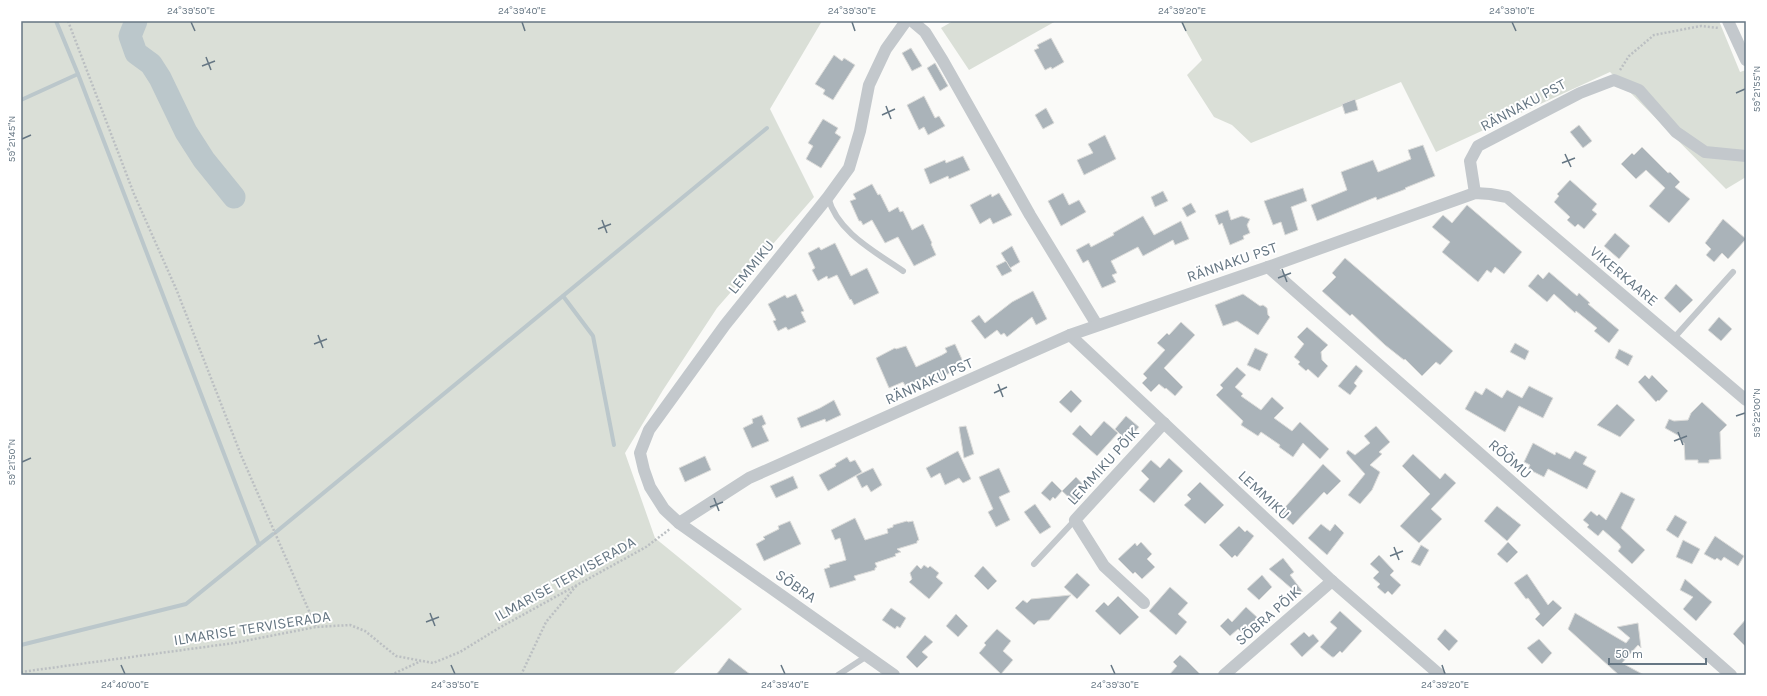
<svg xmlns="http://www.w3.org/2000/svg" width="1767" height="696" viewBox="0 0 1767 696" font-family="Karla,sans-serif">
<style>
.green{fill:#dadfd7}
.lines{fill:none;stroke-linecap:round;stroke-linejoin:round}
.stream{stroke:#bbc7cb;stroke-width:4}
.river{stroke:#bbc7cb;stroke-width:23}
.building{fill:#aab3b9;stroke:#dcdcda}
.path{stroke:#bbbfc2;stroke-width:2.5;stroke-dasharray:2 2;stroke-linecap:butt}
.service{stroke:#c3c8cc;stroke-width:6}
.minor{stroke:#c3c8cc;stroke-width:12}
.ticks{fill:none;stroke:#657683;stroke-width:1.5}
.labels{text-anchor:middle;dominant-baseline:central;stroke-width:4;stroke-linejoin:round;paint-order:stroke}
.street-label{font-size:15px;fill:#657683;stroke:#fff}
.neatline{fill:none;stroke:#657683;stroke-width:1.5}
.ticks-label{font-size:10px;text-anchor:middle;fill:#657683}
</style>
<rect width="100%" height="100%" fill="#fafaf8"/>
<!-- green -->
<g class="green">
<polygon points="21,21 822,21 770,109 814,197 717,308 663,390 625,453 655,538 742,609 672,675 21,675"/>
<polygon points="953,21 1056,21 969,70 941,28"/>
<polygon points="1180,21 1719,21 1740,72 1746,70 1746,177 1726,189 1610,72 1436,152 1401,82 1251,143 1232,125 1214,117 1187,75 1202,60"/>
</g>
<g class="lines">
<!-- stream -->
<g class="stream">
<polyline points="21,100 78,74 56,21"/>
<polyline points="563,296 593,336 614,445"/>
<polyline points="276,532 767,128"/>
<polyline points="259,545 273,534"/>
<polyline points="21,645 186,604 259,545 78,74"/>
</g>
<!-- river -->
<polyline class="river" points="136,21 130,36 136,53 151,64 160,78 186,132 204,160 234,197"/>
</g>
<!-- building -->
<g class="building">
<polygon points="1051,38 1064,62 1052,69 1051,67 1045,70 1034,50 1039,48 1037,45"/>
<polygon points="911,48 922,66 912,71 902,53"/>
<polygon points="834,55 842,61 844,58 855,65 833,100 823,94 825,90 815,84"/>
<polygon points="935,63 948,86 940,91 927,68"/>
<polygon points="924,96 935,118 939,116 945,126 928,135 924,127 919,130 907,105"/>
<polygon points="1355,99 1358,110 1345,114 1342,104"/>
<polygon points="1046,108 1054,123 1043,129 1035,115"/>
<polygon points="823,119 838,128 835,133 841,137 821,168 806,159 813,146 808,143"/>
<polygon points="1579,125 1592,141 1583,148 1570,132"/>
<polygon points="1105,135 1116,159 1084,175 1077,160 1093,153 1088,144"/>
<polygon points="1423,145 1435,176 1405,188 1406,189 1377,200 1376,197 1317,221 1311,205 1347,190 1341,172 1373,160 1378,172 1411,159 1408,150"/>
<polygon points="1642,147 1668,173 1670,172 1680,182 1675,187 1690,199 1669,223 1649,206 1665,188 1646,170 1636,179 1621,164 1632,153 1634,155"/>
<polygon points="963,156 970,170 949,179 948,176 930,184 924,169 945,160 946,163"/>
<polygon points="1570,180 1597,204 1592,210 1597,214 1584,229 1578,224 1575,227 1567,220 1570,217 1554,202 1559,196 1557,194"/>
<polygon points="872,184 878,195 880,194 889,212 898,207 900,212 903,211 912,230 923,224 932,243 931,244 936,255 914,266 898,237 885,243 872,220 863,225 861,221 859,221 850,201 856,199 853,194"/>
<polygon points="1303,188 1307,201 1291,207 1298,230 1285,235 1281,222 1273,225 1264,201"/>
<polygon points="1163,191 1168,201 1155,207 1151,197"/>
<polygon points="999,193 1012,215 993,224 990,218 980,224 970,205 991,194 992,197"/>
<polygon points="1063,193 1069,205 1079,200 1086,212 1061,226 1048,201"/>
<polygon points="1191,203 1196,212 1187,217 1182,208"/>
<polygon points="1467,205 1522,252 1504,274 1495,267 1491,273 1487,270 1478,282 1442,252 1450,242 1432,227 1443,215 1452,223"/>
<polygon points="1228,210 1231,220 1242,216 1250,219 1247,225 1250,233 1243,236 1244,239 1230,245 1222,223 1219,225 1215,215"/>
<polygon points="1143,216 1154,235 1181,221 1189,239 1175,245 1173,240 1143,256 1138,247 1111,261 1117,273 1112,275 1116,282 1102,288 1088,260 1083,263 1076,250 1089,243 1091,247 1114,235 1113,233"/>
<polygon points="1723,219 1746,239 1728,259 1722,253 1714,262 1706,255 1711,249 1705,243"/>
<polygon points="1615,233 1630,246 1619,259 1604,246"/>
<polygon points="835,243 851,276 867,268 879,293 854,305 851,299 850,300 837,275 828,279 827,276 818,281 812,270 815,268 808,253 819,247 821,250"/>
<polygon points="1012,246 1020,262 1010,268 1001,253"/>
<polygon points="1345,258 1453,351 1440,365 1436,362 1422,376 1405,359 1404,360 1385,345 1352,314 1350,316 1322,291 1336,277 1332,273"/>
<polygon points="1006,261 1012,271 1002,276 996,266"/>
<polygon points="1549,272 1577,296 1579,293 1590,303 1588,304 1619,330 1609,343 1594,331 1597,328 1576,311 1575,313 1554,294 1547,302 1528,286 1538,274 1543,279"/>
<polygon points="1676,284 1693,300 1680,313 1664,298"/>
<polygon points="1033,291 1047,319 1036,325 1032,317 1007,337 1004,333 1001,335 997,330 985,339 971,321 979,315 985,323 1012,302"/>
<polygon points="796,294 804,311 801,312 806,322 788,330 786,327 778,331 773,321 776,320 768,304 785,295 787,298"/>
<polygon points="1243,294 1260,306 1263,305 1267,308 1268,315 1270,317 1258,335 1237,321 1223,326 1215,305"/>
<polygon points="1719,317 1732,329 1721,341 1708,330"/>
<polygon points="1181,322 1195,335 1164,368 1183,387 1175,396 1166,388 1165,389 1159,384 1151,392 1142,383 1147,378 1143,374 1165,350 1157,343 1167,333 1169,335"/>
<polygon points="1307,327 1328,345 1321,352 1322,360 1328,366 1318,378 1308,369 1306,371 1298,364 1300,362 1294,357 1304,344 1297,337"/>
<polygon points="1515,343 1529,351 1525,360 1510,352"/>
<polygon points="955,344 965,366 937,379 934,374 906,387 903,382 889,388 876,358 895,348 896,349 906,346 916,367 942,355 947,352 945,348"/>
<polygon points="1255,348 1268,354 1260,371 1247,365"/>
<polygon points="1619,349 1633,356 1628,366 1615,358"/>
<polygon points="1356,365 1363,371 1354,383 1357,386 1350,395 1338,386"/>
<polygon points="1237,367 1246,375 1235,387 1243,394 1241,396 1261,410 1272,397 1284,408 1274,418 1292,431 1300,422 1329,449 1320,459 1303,443 1293,457 1279,447 1280,445 1261,432 1258,436 1241,425 1243,421 1216,395 1223,388 1220,385"/>
<polygon points="1645,375 1649,379 1652,375 1668,391 1659,401 1658,400 1656,402 1638,382"/>
<polygon points="1529,386 1553,398 1543,418 1519,406 1505,432 1465,409 1475,391 1482,395 1486,388 1502,398 1507,390 1522,398"/>
<polygon points="1071,390 1082,401 1071,413 1059,402"/>
<polygon points="834,400 841,415 826,422 825,419 801,428 797,418 820,408"/>
<polygon points="1702,402 1727,425 1720,432 1721,459 1709,460 1709,463 1698,463 1698,460 1685,460 1684,443 1682,443 1681,437 1665,428 1669,419 1674,421 1688,420 1691,413"/>
<polygon points="1617,404 1635,420 1620,437 1597,425"/>
<polygon points="762,415 766,424 762,426 769,441 752,448 743,428 753,423 752,419"/>
<polygon points="1126,416 1139,427 1127,441 1115,429"/>
<polygon points="1104,421 1118,433 1097,456 1072,434 1080,425 1091,436"/>
<polygon points="966,426 974,454 964,458 959,427"/>
<polygon points="1376,426 1390,442 1379,452 1382,454 1370,465 1380,472 1372,490 1360,504 1348,495 1365,474 1346,453 1348,450 1355,455 1370,443 1364,436"/>
<polygon points="1533,443 1555,455 1556,452 1570,459 1575,451 1587,457 1583,464 1596,471 1587,489 1548,469 1544,477 1528,469 1530,465 1524,462"/>
<polygon points="958,451 971,479 963,483 959,478 945,485 940,473 931,478 926,468"/>
<polygon points="1413,454 1440,479 1445,473 1456,483 1431,509 1442,519 1419,543 1400,526 1430,494 1402,466"/>
<polygon points="705,456 711,470 685,482 679,468"/>
<polygon points="847,457 850,462 855,460 862,472 828,491 819,475 836,466 835,464"/>
<polygon points="1169,458 1183,471 1154,503 1139,490 1149,479 1141,471 1151,460 1160,468"/>
<polygon points="1323,464 1341,481 1327,495 1324,492 1293,525 1280,513"/>
<polygon points="873,468 882,485 871,492 867,485 862,488 856,476"/>
<polygon points="999,468 1010,492 999,497 1010,520 996,527 988,512 993,509 979,477"/>
<polygon points="793,476 798,488 776,498 770,486"/>
<polygon points="1076,477 1088,490 1075,503 1062,491"/>
<polygon points="1052,481 1062,491 1055,499 1053,497 1050,501 1041,493"/>
<polygon points="1200,482 1224,505 1205,524 1184,505 1191,499 1187,495"/>
<polygon points="1621,492 1635,499 1621,528 1645,550 1632,564 1618,551 1621,547 1619,544 1603,530 1598,536 1587,527 1589,525 1583,520 1591,511 1597,516 1599,514 1606,520"/>
<polygon points="1035,504 1051,527 1040,534 1024,512"/>
<polygon points="1497,506 1521,525 1507,541 1484,521"/>
<polygon points="1675,515 1687,522 1678,538 1666,530"/>
<polygon points="855,518 865,540 888,533 887,529 893,527 893,525 907,521 908,522 913,521 919,540 917,541 917,543 897,549 901,552 895,554 896,556 875,563 877,567 875,568 875,570 854,576 856,580 830,588 824,569 830,567 829,565 846,560 840,538 835,540 831,530"/>
<polygon points="790,521 801,544 764,561 756,544 765,539 763,537 779,529 778,526"/>
<polygon points="1321,524 1330,531 1335,524 1344,533 1327,555 1308,538"/>
<polygon points="1239,526 1245,532 1247,530 1254,536 1237,557 1235,555 1232,558 1219,545"/>
<polygon points="1715,536 1744,556 1738,566 1724,557 1721,561 1717,558 1715,560 1704,554"/>
<polygon points="1683,540 1700,549 1692,564 1676,557"/>
<polygon points="1141,542 1152,554 1147,559 1155,567 1142,579 1135,572 1133,574 1118,559 1135,543 1137,546"/>
<polygon points="1508,542 1518,552 1507,563 1497,554"/>
<polygon points="1421,545 1429,550 1420,566 1411,562"/>
<polygon points="1379,555 1394,571 1390,575 1401,585 1392,595 1388,591 1385,594 1377,587 1380,584 1373,578 1379,572 1370,564"/>
<polygon points="1283,558 1294,572 1290,575 1303,592 1299,595 1269,569"/>
<polygon points="917,565 921,569 924,565 928,568 930,566 939,573 936,577 943,583 929,599 909,582 912,579 910,573"/>
<polygon points="983,566 997,581 988,590 974,576"/>
<polygon points="1077,573 1090,585 1077,599 1064,587"/>
<polygon points="1527,574 1548,605 1553,600 1562,608 1543,627 1535,619 1540,614 1528,598 1526,599 1514,583"/>
<polygon points="1262,575 1272,587 1259,600 1247,589"/>
<polygon points="1685,579 1712,602 1696,621 1683,609 1693,597 1680,590"/>
<polygon points="1170,587 1188,603 1178,614 1187,622 1176,635 1149,611"/>
<polygon points="1071,595 1049,620 1038,621 1034,625 1015,608 1023,600 1027,603 1031,599"/>
<polygon points="1118,596 1139,617 1120,635 1095,611 1104,602 1108,606"/>
<polygon points="1246,607 1259,619 1244,635 1238,629 1230,636 1220,626 1228,618 1232,622"/>
<polygon points="891,608 906,618 900,628 897,626 895,629 882,620"/>
<polygon points="1340,611 1362,631 1342,653 1340,651 1334,657 1332,657 1320,647 1337,628 1330,622"/>
<polygon points="1575,613 1626,643 1630,638 1617,627 1638,623 1641,648 1638,645 1622,663 1644,675 1619,675 1601,659 1568,629"/>
<polygon points="956,614 968,626 958,637 946,626"/>
<polygon points="1746,619 1746,647 1733,634"/>
<polygon points="997,629 1011,641 1003,651 1013,660 1001,674 979,653 986,645 984,643"/>
<polygon points="1445,629 1458,641 1449,651 1437,639"/>
<polygon points="1304,632 1309,637 1313,634 1319,641 1302,657 1290,644"/>
<polygon points="925,635 933,642 922,652 928,657 917,668 906,657"/>
<polygon points="1539,639 1552,653 1542,664 1527,648"/>
<polygon points="1180,655 1187,661 1201,675 1169,675 1177,666 1173,662"/>
<polygon points="729,658 751,675 716,675"/>
</g>
<g class="lines">
<!-- path -->
<g class="path">
<polyline points="68,21 134,194 177,291 241,455 316,627"/>
<polyline points="1620,70 1629,56 1654,35 1701,26 1719,28"/>
<polyline points="21,672 234,643 316,627 350,625 365,631 396,656 433,663 460,652 499,628 646,547 670,529"/>
<polyline points="391,675 421,661"/>
<polyline points="521,675 546,622 577,585"/>
</g>
<!-- service -->
<g class="service">
<path d="M828,197c9,35 46,54 75,74"/>
<polyline points="1673,339 1733,272"/>
<polyline points="1034,564 1075,520"/>
<polyline points="838,675 867,656"/>
</g>
<!-- minor -->
<g class="minor">
<polyline points="912,21 925,32 943,61 1030,215 1097,325"/>
<polyline points="1728,21 1746,60"/>
<polyline points="1475,193 1470,161 1478,146 1580,93 1614,80 1639,90 1676,132 1705,152 1746,156"/>
<polyline points="1268,267 1731,675"/>
<polyline points="1070,335 1332,581 1440,675"/>
<polyline points="679,523 749,478 1070,335 1268,267 1475,193 1490,194 1507,197 1746,400"/>
<polyline points="1144,603 1104,566 1075,520 1164,423"/>
<polyline points="894,675 679,523 664,509 650,487 644,470 640,453 649,430 725,325 828,197 849,168 860,131 869,85 886,49 906,21"/>
<polyline points="1224,675 1332,581"/>
</g>
</g>
<!-- ticks -->
<path class="ticks" d="M191,22l4,9M522,22l3,9M852,22l3,9M1182,22l4,9M1512,22l4,9M206,57l5,13M202,66l13,-5M1736,93l9,-4M886,106l5,13M882,115l13,-6M22,139l9,-4M1565,154l6,13M1562,163l13,-5M602,220l5,13M598,229l13,-5M1282,269l5,13M1278,278l13,-5M318,335l5,13M314,344l13,-5M998,384l5,13M994,393l13,-6M1736,416l9,-3M1678,432l5,13M1674,441l13,-5M22,462l9,-4M714,498l5,13M710,507l13,-5M1394,547l5,13M1390,556l13,-5M430,613l5,13M426,622l13,-5M121,665l4,9M451,665l4,9M781,665l4,9M1111,665l4,9M1442,665l3,9"/>
<g class="labels">
<!-- street labels -->
<g class="street-label">
<text transform="translate(1523 105) rotate(-28)">RÄNNAKU PST</text>
<text transform="translate(1232 262) rotate(-19)">RÄNNAKU PST</text>
<text transform="translate(751 267) rotate(-51)">LEMMIKU</text>
<text transform="translate(1624 276) rotate(40)">VIKERKAARE</text>
<text transform="translate(929 381) rotate(-24)">RÄNNAKU PST</text>
<text transform="translate(1510 459) rotate(41)">RÕÕMU</text>
<text transform="translate(1103 466) rotate(-48)">LEMMIKU PÕIK</text>
<text transform="translate(1264 495) rotate(43)">LEMMIKU</text>
<text transform="translate(565 579) rotate(-29)">ILMARISE TERVISERADA</text>
<text transform="translate(796 586) rotate(35)">SÕBRA</text>
<text transform="translate(1268 616) rotate(-41)">SÕBRA PÕIK</text>
<text transform="translate(252 628) rotate(-9)">ILMARISE TERVISERADA</text>
</g>
</g>
<!-- border -->
<rect width="1767" height="696" fill="none" stroke="#ffffff" stroke-width="44"/>
<!-- scale -->
<path d="M1609 658v6h97v-6" fill="none" stroke="#657683" stroke-width="2"/>
<text x="1615" y="658" font-size="12" fill="#657683" stroke="#ffffff" stroke-width="3" paint-order="stroke">50 m</text>
<rect x="22" y="22" width="1723" height="652" class="neatline"/>
<g class="ticks-label">
<text x="191" y="14">24°39'50"E</text>
<text x="522" y="14">24°39'40"E</text>
<text x="852" y="14">24°39'30"E</text>
<text x="1182" y="14">24°39'20"E</text>
<text x="1512" y="14">24°39'10"E</text>
<text transform="translate(1756 89) rotate(-90)" y="4">59°21'55"N</text>
<text transform="translate(11 139) rotate(-90)" y="4">59°21'45"N</text>
<text transform="translate(1756 413) rotate(-90)" y="4">59°22'00"N</text>
<text transform="translate(11 462) rotate(-90)" y="4">59°21'50"N</text>
<text x="125" y="688">24°40'00"E</text>
<text x="455" y="688">24°39'50"E</text>
<text x="785" y="688">24°39'40"E</text>
<text x="1115" y="688">24°39'30"E</text>
<text x="1445" y="688">24°39'20"E</text>
</g>
</svg>
